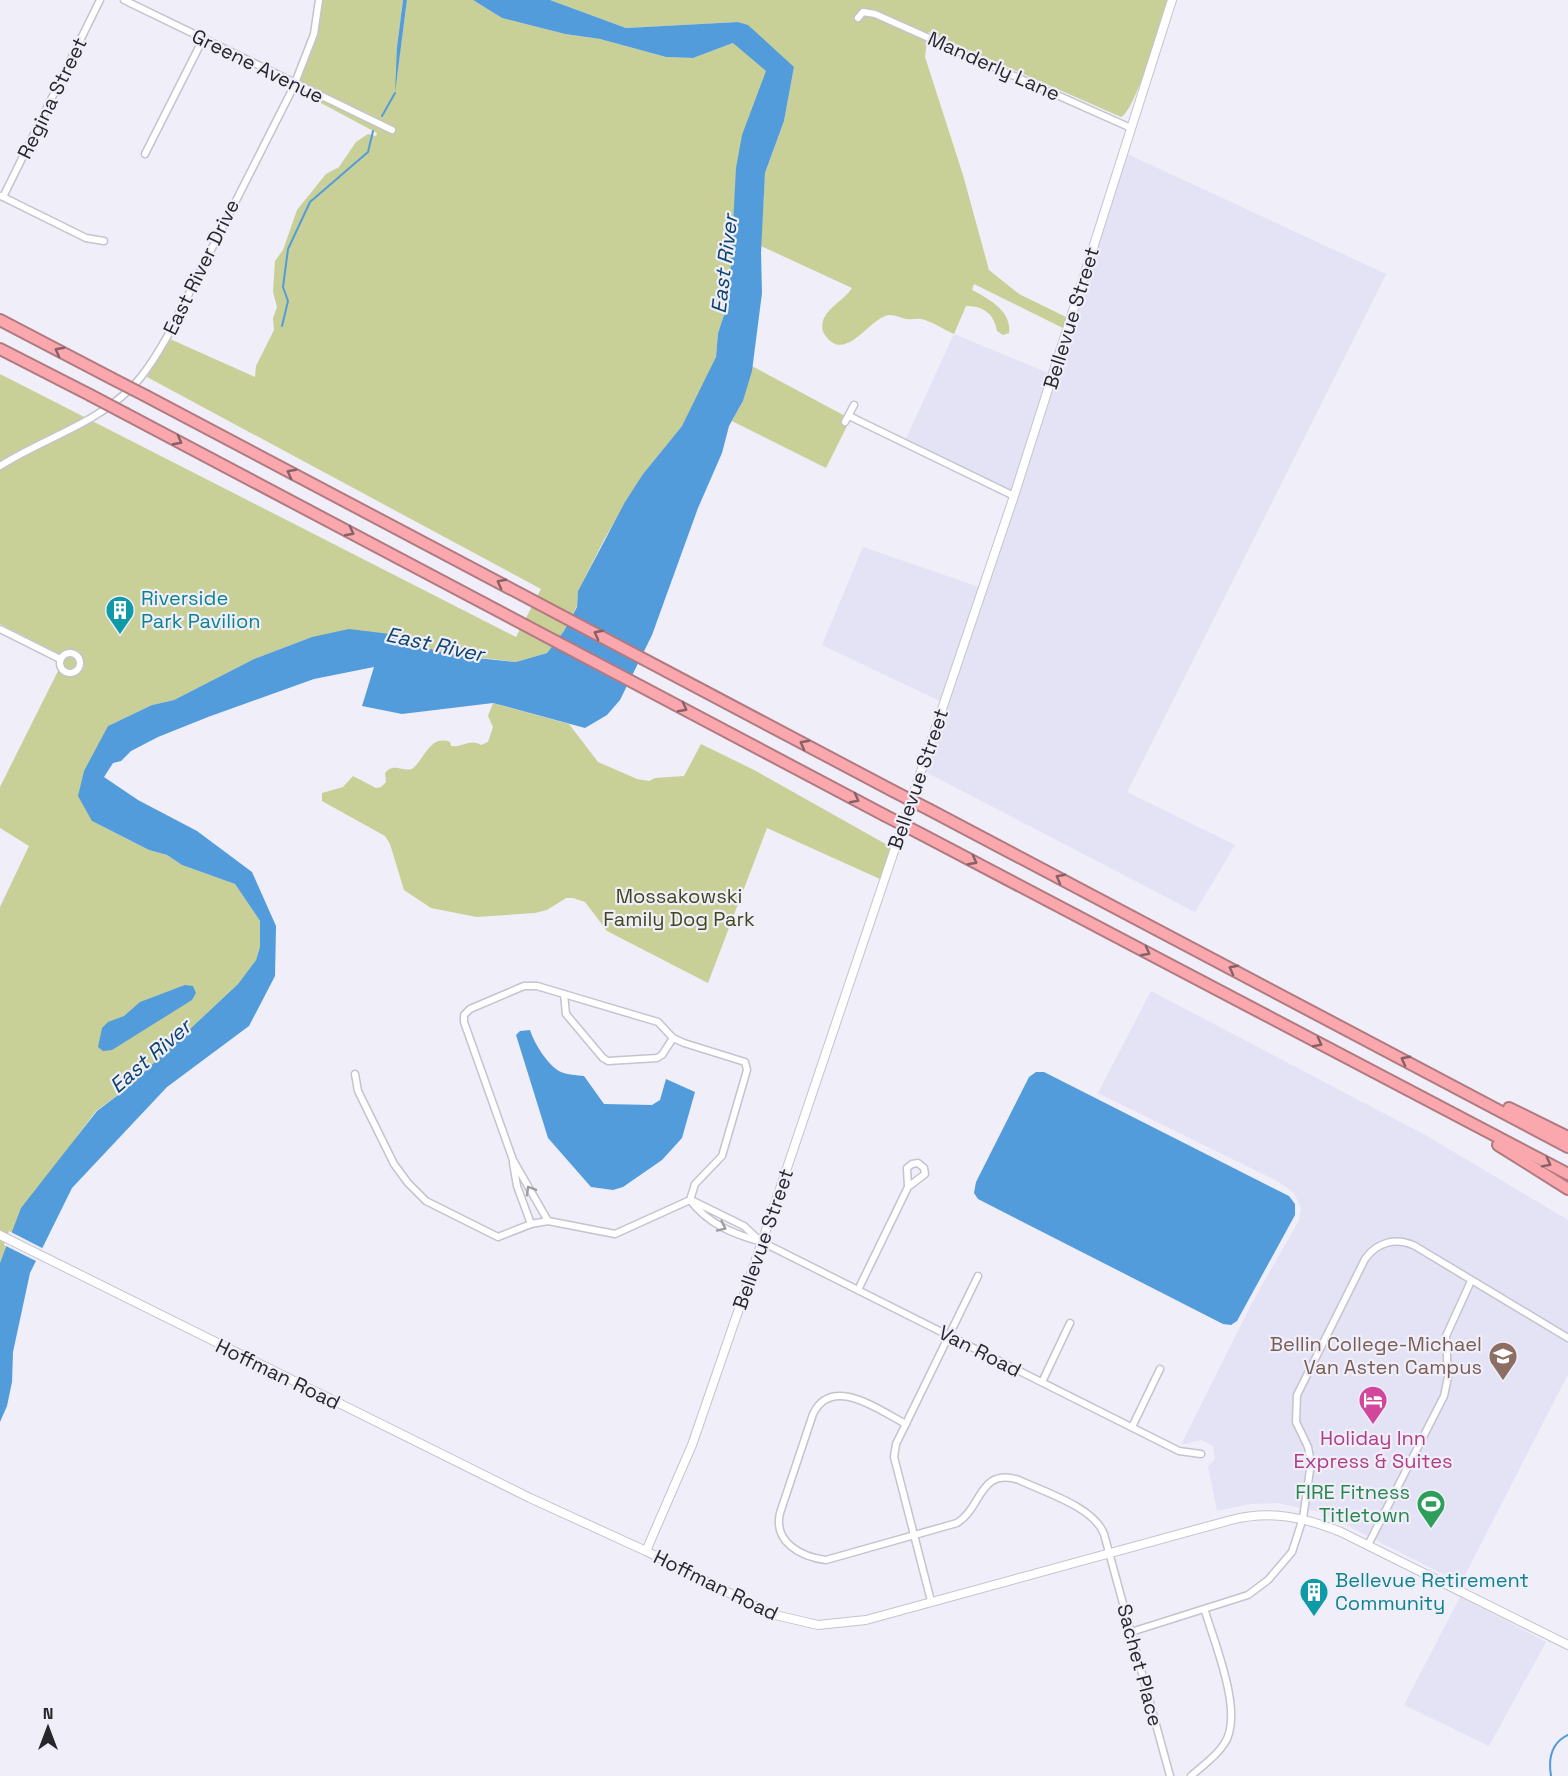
<svg xmlns="http://www.w3.org/2000/svg" width="1568" height="1776" viewBox="0 0 1568 1776" font-family="'Space Grotesk',sans-serif">
<style>
.built{fill:#e4e2f5}
.green{fill:#c8d097}
.water{fill:#539cdc}
.pier{fill:#efeef9}
.lines{fill:none;stroke-linecap:round;stroke-linejoin:round}
.stream{stroke:#539cdc;stroke-width:2}
.minor-casing{stroke:#c4c3ce;stroke-width:9}
.tertiary-casing{stroke:#c4c3ce;stroke-width:10}
.motorway-casing{stroke:#b07b80;stroke-width:14}
.minor{stroke:#fff;stroke-width:6}
.tertiary{stroke:#fff;stroke-width:8}
.motorway{stroke:#faa8ad;stroke-width:10}
.motorway-bridge-casing{stroke:#b07b80;stroke-width:14;stroke-linecap:butt}
.motorway-bridge{stroke:#faa8ad;stroke-width:10}
.oneway{stroke:#866166}
.oneway2{stroke:#9e9ea0}
.labels{text-anchor:middle;dominant-baseline:central;stroke-width:4.5;stroke-linejoin:round;paint-order:stroke}
.street-label{font-size:20px;fill:#27272b;stroke:#efeef9}
.culture-label{font-size:20px;fill:#0d838f;stroke:#efeef9;text-anchor:start}
.park-label{font-size:20px;fill:#42461e;stroke:#efeef9}
.education-label{font-size:20px;fill:#785e54;stroke:#efeef9;text-anchor:end}
.hotel-label{font-size:20px;fill:#b23c85;stroke:#efeef9}
.leisure-label{font-size:20px;fill:#27864d;stroke:#efeef9;text-anchor:end}
.water-label{font-size:21px;font-style:italic;fill:#0b436d;stroke:#efeef9}
</style>
<rect width="100%" height="100%" fill="#efeef9"/>
<!-- built -->
<g class="built">
<polygon points="1123,152 1386,274 1127,792 1235,845 1195,912 922,770 944,703 822,645 863,547 982,588 1014,496 904,443 954,334 1053,375"/>
<polygon points="1151,991 1427,1136 1568,1220 1568,1374 1461,1583 1320,1512 1276,1503 1250,1504 1217,1511 1208,1466 1215,1459 1213,1446 1201,1440 1181,1445 1252,1303 1299,1220 1301,1208 1294,1193 1279,1182 1098,1093"/>
<polygon points="1460,1597 1546,1642 1489,1746 1404,1705"/>
</g>
<!-- green -->
<g class="green">
<path d="M319,0h84l-6,47v30l10,-77h66l29,18 63,16 35,5 66,18 27,1 40,-15 18,-15 -13,-6 -112,6 -76,-28h618c-7,20 -32,111 -47,117l-193,-85 -3,25 38,118 26,95 30,24 47,23 -3,11 -89,-44 -2,6c17,9 40,21 37,43l-6,2 -6,-4c-3,-17 -13,-25 -31,-25l-12,28c-10,-4 -22,-13 -33,-15 -5,-1 -9,1 -14,0 -6,-1 -11,-4 -18,-4 -19,2 -44,50 -64,20 -4,-5 -3,-12 -1,-17 6,-12 21,-19 28,-30l-91,-42 4,-73 19,-52 10,-54 -27,4 -11,31 -20,88 -7,110 -11,33 -2,24 -9,23 -25,46 -39,48 -38,64 -27,53 -1,15 -13,25 -17,22 -31,9 -204,-25 -58,22 -80,41 -22,5 -44,21 -9,18 -7,77 57,29 18,5 15,10 53,19 25,37v26l-4,13 -18,24 -112,105 -30,22 -18,24 -78,128v-356l29,-61 -29,-18v-41l65,-130 -65,-33v-250l516,263 25,-48 -394,-212 23,-38 85,38 1,-11 18,-36 -1,-12 4,-11 -4,-15 2,-31 8,-11 14,-40 29,-36 13,-7 17,-25 12,-8 8,2 1,-3 -84,-45 21,-54z"/>
<polygon points="752,366 845,416 842,422 847,426 826,468 732,421 743,401"/>
<path d="M493,703l76,21 29,38 39,17 12,2 6,-3 29,-2 17,-32 53,26 137,77 -11,32 -113,-51 -59,155 -101,-52 -22,-29 -12,-4h-7l-19,12 -12,3 -58,4 -46,-9 -27,-18 -14,-46 -5,-8 -63,-35v-8l21,-6 10,-11 23,12 5,-1 5,-5 -1,-9c9,-11 17,-1 27,-4 13,-10 18,-35 38,-27l1,4c11,2 19,-8 30,-1l7,-3 5,-15 -5,-11z"/>
</g>
<!-- water -->
<g class="water">
<polygon points="403,0 407,0 395,93 397,47"/>
<polygon points="473,0 550,0 626,28 738,22 748,25 794,67 784,121 765,173 761,253 762,293 752,371 743,401 729,426 722,453 698,508 652,635 620,700 607,715 585,728 493,703 402,714 362,706 374,667 314,679 208,717 158,737 131,751 121,761 113,763 104,777 138,800 197,831 252,872 276,926 275,976 249,1026 167,1087 72,1188 30,1273 13,1352 12,1382 7,1406 0,1422 0,1263 21,1208 97,1111 126,1089 238,984 256,960 260,947 260,921 235,884 182,865 167,855 149,850 92,821 78,796 84,771 108,726 152,705 174,700 254,659 312,637 349,629 390,634 436,651 468,657 516,662 547,653 564,631 577,607 578,591 625,502 643,474 682,426 716,357 718,333 729,300 736,168 742,135 766,71 733,43 693,58 666,57 600,39 565,34 502,18"/>
<polygon points="185,985 193,986 196,993 192,1000 112,1050 103,1051 98,1047 102,1028 108,1022 124,1016 140,1002"/>
<path d="M530,1030c4,13 18,36 31,42 7,3 15,3 23,4l20,28 48,1 8,-5 6,-21 29,13 -13,46 -20,22 -39,27 -10,3 -22,-3 -43,-49 -32,-103 4,-4z"/>
<polygon points="1036,1072 1044,1072 1289,1196 1295,1204 1295,1215 1237,1321 1231,1325 1223,1324 978,1199 974,1193 976,1182 1029,1077"/>
</g>
<!-- pier -->
<polygon class="pier" points="9,1231 44,1249 38,1262 4,1245"/>
<g class="lines">
<!-- stream -->
<g class="stream">
<polyline points="382,116 395,93"/>
<polyline points="282,326 288,301 283,287 288,249 310,202 368,152 373,131"/>
<path d="M1551,1776c-3,-18 0,-33 17,-41"/>
</g>
<!-- minor casing -->
<g class="minor-casing">
<g id="minor">
<polyline points="124,0 392,130"/>
<polyline points="858,18 863,12 875,14 1131,128"/>
<polyline points="145,154 203,39"/>
<polyline points="1,196 86,238 104,241"/>
<polyline points="3,197 100,0"/>
<polyline points="849,416 1014,496"/>
<polyline points="845,422 854,405"/>
<path d="M0,466c42,-27 96,-42 132,-79 14,-14 25,-33 35,-50l126,-249 21,-54 5,-34"/>
<polyline points="0,629 60,659"/>
<circle cx="70" cy="663" r="10"/>
<polyline points="564,994 566,1014 603,1058 608,1061 657,1058 662,1055 673,1038"/>
<polyline points="355,1074 358,1091 394,1164 408,1183 426,1201 498,1237 531,1224 548,1221 615,1234 690,1200 695,1184 722,1156 747,1070 745,1062 684,1043 673,1038 658,1022 537,986 524,986 470,1009 464,1015 464,1022 513,1160 548,1221"/>
<polyline points="513,1163 517,1186 531,1224"/>
<path d="M690,1200c18,24 43,34 72,42l417,209 22,3"/>
<polyline points="691,1200 744,1226 759,1240"/>
<polyline points="858,1290 908,1187 907,1168 912,1164 918,1163 924,1168 925,1174 908,1187"/>
<polyline points="1042,1382 1070,1323"/>
<path d="M906,1424c-26,-13 -74,-50 -93,-10l-33,99c-7,29 21,44 46,47l131,-37c25,-15 22,-56 62,-43 25,12 75,27 85,54l66,242"/>
<polyline points="1132,1427 1160,1369"/>
<polyline points="1368,1545 1444,1396 1448,1377 1446,1336 1471,1281"/>
<polyline points="931,1601 894,1457 896,1444 978,1276"/>
<path d="M1131,1632l117,-37 20,-15 24,-28 11,-34 8,-55 -3,-16 -12,-25 1,-27 68,-136c12,-17 31,-22 50,-13l153,92"/>
<path d="M1191,1776c11,-10 25,-19 33,-32 21,-29 -10,-102 -19,-133"/>
</g>
</g>
<!-- tertiary casing -->
<g class="tertiary-casing">
<g id="tertiary">
<path d="M0,1235l530,263 116,53 125,63 47,11 48,-5 365,-100c39,-10 73,-3 110,12l227,113"/>
<polyline points="646,1551 692,1445 762,1242 1014,496 1172,0"/>
</g>
</g>
<!-- motorway casing -->
<g class="motorway-casing">
<g id="motorway">
<polyline points="0,320 111,378"/>
<polyline points="0,349 90,395"/>
<polyline points="146,396 893,791"/>
<polyline points="126,414 884,815"/>
<polyline points="930,810 1568,1147"/>
<polyline points="921,834 1568,1174"/>
<polyline points="1509,1108 1568,1137"/>
<polyline points="1498,1145 1568,1189"/>
</g>
</g>
<!-- minor -->
<use href="#minor" class="minor"/>
<!-- tertiary -->
<use href="#tertiary" class="tertiary"/>
<!-- motorway -->
<use href="#motorway" class="motorway"/>
<!-- motorway-bridge casing -->
<g class="motorway-bridge-casing">
<g id="motorway-bridge">
<polyline points="111,378 146,396"/>
<polyline points="90,395 126,414"/>
<polyline points="893,791 930,810"/>
<polyline points="884,815 921,834"/>
</g>
</g>
<!-- motorway-bridge -->
<use href="#motorway-bridge" class="motorway-bridge"/>
</g>
<!-- one-way arrows -->
<defs><path id="oneway-chevron" d="M-2-3.5L2.5 0L-2 3.5" fill="none" stroke-width="1.6" stroke-linecap="round" stroke-linejoin="round" transform="scale(1.5)"/></defs>
<g class="oneway">
<use href="#oneway-chevron" transform="translate(59 351) rotate(-152)"/>
<use href="#oneway-chevron" transform="translate(178 441) rotate(28)"/>
<use href="#oneway-chevron" transform="translate(291 473) rotate(-152)"/>
<use href="#oneway-chevron" transform="translate(350 532) rotate(28)"/>
<use href="#oneway-chevron" transform="translate(501 583) rotate(-152)"/>
<use href="#oneway-chevron" transform="translate(598 634) rotate(-152)"/>
<use href="#oneway-chevron" transform="translate(683 708) rotate(28)"/>
<use href="#oneway-chevron" transform="translate(804 744) rotate(-152)"/>
<use href="#oneway-chevron" transform="translate(855 799) rotate(28)"/>
<use href="#oneway-chevron" transform="translate(973 861) rotate(28)"/>
<use href="#oneway-chevron" transform="translate(1060 878) rotate(-152)"/>
<use href="#oneway-chevron" transform="translate(1146 952) rotate(28)"/>
<use href="#oneway-chevron" transform="translate(1233 969) rotate(-152)"/>
<use href="#oneway-chevron" transform="translate(1318 1043) rotate(28)"/>
<use href="#oneway-chevron" transform="translate(1405 1060) rotate(-152)"/>
<use href="#oneway-chevron" transform="translate(1547 1163) rotate(27)"/>
</g>
<g class="oneway2">
<use href="#oneway-chevron" transform="translate(530 1190) rotate(-120)"/>
<use href="#oneway-chevron" transform="translate(722 1227) rotate(25)"/>
</g>
<!-- icons -->
<defs>
<g id="building-pin" transform="scale(1.5)"><path d="M0 17L-7.5 6A9.5 9.5 0 1 1 7.5 6Z" fill="#0f9aa8" stroke="#efeef9"/><path d="M-4-6H4V6H1V3H-1V6H-4ZM-2.5-4.3h1.7v1.8h-1.7ZM.8-4.3h1.7v1.8H.8ZM-2.5-1h1.7V.8h-1.7ZM.8-1h1.7V.8H.8Z" fill="#fff"/></g>
<g id="university-pin" transform="scale(1.5)"><path d="M0 17L-7.5 6A9.5 9.5 0 1 1 7.5 6Z" fill="#8d6e63" stroke="#efeef9"/><path d="M0-5L7-2L0 1L-7-2ZM-4 1L0 2.5L4 1V4Q0 6-4 4Z" fill="#fff"/></g>
<g id="hotel-pin" transform="scale(1.5)"><path d="M0 17L-7.5 6A9.5 9.5 0 1 1 7.5 6Z" fill="#d1479c" stroke="#efeef9"/><path d="M-6-4.5h1.5V1H6V5H4.5V3h-9V5H-6ZM-4 0a1.8 1.8 0 1 1 3.6 0ZM.5 0V-2.5h3Q6-2.5 6 0Z" fill="#fff"/></g>
<g id="stadium-pin" transform="scale(1.5)"><path d="M0 17L-7.5 6A9.5 9.5 0 1 1 7.5 6Z" fill="#2e9e5b" stroke="#efeef9"/><path d="M0-5a6.5 5 0 1 0 0 10a6.5 5 0 1 0 0-10ZM-3.5-1.8h7v3.6h-7Z" fill="#fff"/></g>
</defs>
<g fill-rule="evenodd">
<use href="#building-pin" x="120" y="610"/>
<use href="#university-pin" x="1503" y="1356"/>
<use href="#hotel-pin" x="1373" y="1400"/>
<use href="#stadium-pin" x="1431" y="1504"/>
<use href="#building-pin" x="1314" y="1592"/>
</g>
<g class="labels">
<!-- street labels -->
<g class="street-label">
<text transform="translate(258 66) rotate(26)">Greene Avenue</text>
<text transform="translate(994 66) rotate(24)">Manderly Lane</text>
<text transform="translate(52 98) rotate(-64)">Regina Street</text>
<text transform="translate(201 267) rotate(-64)">East River Drive</text>
<text transform="translate(1071 318) rotate(-73)">Bellevue Street</text>
<text transform="translate(918 779) rotate(-71)">Bellevue Street</text>
<text transform="translate(763 1239) rotate(-71)">Bellevue Street</text>
<text transform="translate(980 1351) rotate(27)">Van Road</text>
<text transform="translate(278 1374) rotate(26)">Hoffman Road</text>
<text transform="translate(716 1585) rotate(26)">Hoffman Road</text>
<text transform="translate(1140 1665) rotate(75)">Sachet Place</text>
</g>
<!-- culture labels -->
<g class="culture-label">
<text x="141" y="598">Riverside<tspan x="141" dy="23">Park Pavilion</tspan></text>
<text x="1335" y="1580">Bellevue Retirement<tspan x="1335" dy="23">Community</tspan></text>
</g>
<!-- park labels -->
<g class="park-label">
<text x="679" y="896">Mossakowski<tspan x="679" dy="23">Family Dog Park</tspan></text>
</g>
<!-- education labels -->
<g class="education-label">
<text x="1482" y="1344">Bellin College-Michael<tspan x="1482" dy="23">Van Asten Campus</tspan></text>
</g>
<!-- hotel labels -->
<g class="hotel-label">
<text x="1373" y="1438">Holiday Inn<tspan x="1373" dy="23">Express &amp; Suites</tspan></text>
</g>
<!-- leisure labels -->
<g class="leisure-label">
<text x="1410" y="1492">FIRE Fitness<tspan x="1410" dy="23">Titletown</tspan></text>
</g>
<!-- water labels -->
<g class="water-label">
<text transform="translate(724 264) rotate(-83)">East River</text>
<text transform="translate(435 644) rotate(12)">East River</text>
<text transform="translate(150 1056) rotate(-41)">East River</text>
</g>
</g>
<!-- north arrow -->
<g transform="translate(48 1728)" stroke="#efeef9" stroke-width="4.5" paint-order="stroke">
<path d="M0-4.5L10 22L0 15L-10 22Z" fill="#27272b"/>
<text y="-9" font-size="16" font-weight="bold" text-anchor="middle" fill="#27272b">N</text>
</g>
</svg>
